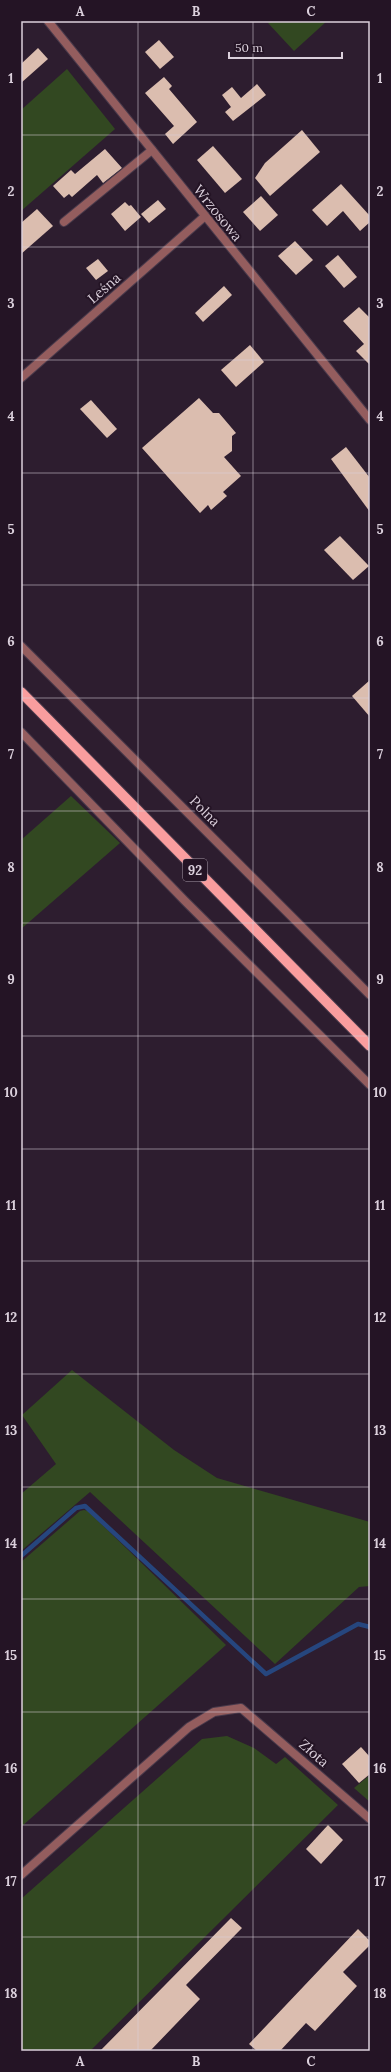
<svg xmlns="http://www.w3.org/2000/svg" width="391" height="2072" viewBox="0 0 391 2072" font-family="Lora,serif">
<style>
.green{fill:#324821}
.lines{fill:none;stroke-linecap:round;stroke-linejoin:round}
.stream{stroke:#26467e;stroke-width:4.5}
.building{fill:#dbbdaf}
.service-casing{stroke:#493a4b;stroke-width:10}
.minor-casing{stroke:#493a4b;stroke-width:10}
.primary-casing{stroke:#493a4b;stroke-width:12}
.service{stroke:#945d5e;stroke-width:8}
.minor{stroke:#945d5e;stroke-width:8}
.primary{stroke:#f99d9e;stroke-width:10}
.grid{fill:none;stroke:#dbd0dc;stroke-width:1;stroke-opacity:0.55}
.labels{text-anchor:middle;dominant-baseline:central;stroke-width:4;stroke-linejoin:round;paint-order:stroke}
.shield{fill:#241425;stroke:#a498a5;stroke-width:1}
.shield-label{font-size:13px;font-weight:bold;fill:#dbd0dc}
.street-label{font-size:14px;fill:#dbd0dc;stroke:#241425}
.neatline{fill:none;stroke:#dbd0dc;stroke-width:1.5}
.grid-label{font-size:13px;text-anchor:middle;font-weight:bold;fill:#dbd0dc}
</style>
<rect width="100%" height="100%" fill="#2d1d2f"/>
<!-- green -->
<g class="green">
<polygon points="270,21 327,21 294,51 268,23"/>
<polygon points="67,69 115,129 21,211 21,110"/>
<polygon points="71,796 120,843 21,929 21,840"/>
<polygon points="72,1370 174,1450 217,1478 370,1522 370,1586 359,1587 275,1664 90,1492 21,1551 21,1494 56,1464 22,1415"/>
<polygon points="84,1510 88,1511 226,1645 21,1827 21,1562 80,1511"/>
<polygon points="227,1736 254,1748 276,1764 285,1757 338,1805 90,2051 21,2051 21,1899 202,1739"/>
<polygon points="370,1775 370,1802 354,1788"/>
</g>
<g class="lines">
<!-- stream -->
<polyline class="stream" points="21,1556 76,1508 85,1506 266,1674 358,1624 370,1627"/>
</g>
<!-- building -->
<g class="building">
<polygon points="159,40 174,57 160,69 145,52"/>
<polygon points="38,48 48,59 21,83 21,64"/>
<polygon points="164,77 172,86 169,89 197,122 173,144 165,134 174,126 145,93"/>
<polygon points="257,84 266,95 233,121 225,112 231,107 222,95 232,87 241,98"/>
<polygon points="302,130 320,152 270,196 255,178 265,163"/>
<polygon points="213,146 242,179 225,193 197,160"/>
<polygon points="105,149 122,168 103,183 97,175 72,197 69,194 64,198 53,186 71,170 75,174"/>
<polygon points="341,184 370,216 370,222 360,231 343,211 327,226 312,210"/>
<polygon points="261,196 278,215 260,231 243,212"/>
<polygon points="158,200 166,209 149,223 141,214"/>
<polygon points="125,202 129,206 131,205 141,217 125,231 111,214"/>
<polygon points="37,209 53,226 21,254 21,223"/>
<polygon points="295,241 313,260 296,275 278,256"/>
<polygon points="338,255 357,277 344,288 325,266"/>
<polygon points="98,259 108,271 96,280 86,268"/>
<polygon points="224,286 232,295 203,322 195,313"/>
<polygon points="359,307 370,318 370,365 356,351 364,344 343,321"/>
<polygon points="250,345 264,362 236,387 221,370"/>
<polygon points="199,398 213,413 219,413 236,433 232,436 232,451 224,457 241,476 223,492 227,496 211,510 208,505 200,513 142,448"/>
<polygon points="91,400 117,429 107,438 80,409"/>
<polygon points="346,447 370,478 370,512 331,459"/>
<polygon points="340,536 369,566 353,580 324,550"/>
<polygon points="370,680 370,717 352,696"/>
<polygon points="361,1747 370,1757 370,1774 359,1783 342,1764"/>
<polygon points="328,1825 343,1840 321,1864 306,1849"/>
<polygon points="231,1918 242,1928 186,1985 200,1999 150,2051 100,2051"/>
<polygon points="358,1929 370,1941 370,1945 343,1972 357,1986 315,2031 306,2023 280,2051 257,2051 249,2044"/>
</g>
<g class="lines">
<!-- service casing -->
<g class="service-casing">
<g id="service">
<polyline points="64,222 152,150"/>
<polyline points="21,732 185,901 370,1085"/>
</g>
</g>
<!-- minor casing -->
<g class="minor-casing">
<g id="minor">
<polyline points="48,21 370,420"/>
<polyline points="21,378 204,217"/>
<polyline points="21,646 370,995"/>
<polyline points="21,1875 189,1727 214,1712 241,1708 370,1819"/>
</g>
</g>
<!-- primary casing -->
<g class="primary-casing">
<polyline id="primary" points="21,692 370,1046"/>
</g>
<!-- service -->
<use href="#service" class="service"/>
<!-- minor -->
<use href="#minor" class="minor"/>
<!-- primary -->
<use href="#primary" class="primary"/>
</g>
<!-- grid -->
<path class="grid" d="M138,21v2030M253,21v2030M21,135h349M21,247h349M21,360h349M21,473h349M21,585h349M21,698h349M21,811h349M21,923h349M21,1036h349M21,1149h349M21,1261h349M21,1374h349M21,1487h349M21,1599h349M21,1712h349M21,1825h349M21,1937h349"/>
<g class="labels">
<!-- shield labels -->
<rect class="shield" x="183" y="859" width="24" height="22" rx="3"/>
<g class="shield-label">
<text x="195" y="870">92</text>
</g>
<!-- street labels -->
<g class="street-label">
<text transform="translate(218 213) rotate(51)">Wrzosowa</text>
<text transform="translate(104 288) rotate(-41)">Leśna</text>
<text transform="translate(205 811) rotate(45)">Polna</text>
<text transform="translate(314 1753) rotate(41)">Złota</text>
</g>
</g>
<!-- border -->
<rect width="391" height="2072" fill="none" stroke="#241425" stroke-width="44"/>
<!-- scale -->
<path d="M229 52v6h113v-6" fill="none" stroke="#dbd0dc" stroke-width="2"/>
<text x="235" y="52" font-size="12" fill="#dbd0dc" stroke="#241425" stroke-width="3" paint-order="stroke">50 m</text>
<rect x="22" y="22" width="347" height="2028" class="neatline"/>
<g class="grid-label">
<text x="80" y="16">A</text>
<text x="196" y="16">B</text>
<text x="311" y="16">C</text>
<text x="11" y="83">1</text>
<text x="380" y="83">1</text>
<text x="11" y="196">2</text>
<text x="380" y="196">2</text>
<text x="11" y="308">3</text>
<text x="380" y="308">3</text>
<text x="11" y="421">4</text>
<text x="380" y="421">4</text>
<text x="11" y="534">5</text>
<text x="380" y="534">5</text>
<text x="11" y="646">6</text>
<text x="380" y="646">6</text>
<text x="11" y="759">7</text>
<text x="380" y="759">7</text>
<text x="11" y="872">8</text>
<text x="380" y="872">8</text>
<text x="11" y="984">9</text>
<text x="380" y="984">9</text>
<text x="11" y="1097">10</text>
<text x="380" y="1097">10</text>
<text x="11" y="1210">11</text>
<text x="380" y="1210">11</text>
<text x="11" y="1322">12</text>
<text x="380" y="1322">12</text>
<text x="11" y="1435">13</text>
<text x="380" y="1435">13</text>
<text x="11" y="1548">14</text>
<text x="380" y="1548">14</text>
<text x="11" y="1660">15</text>
<text x="380" y="1660">15</text>
<text x="11" y="1773">16</text>
<text x="380" y="1773">16</text>
<text x="11" y="1886">17</text>
<text x="380" y="1886">17</text>
<text x="11" y="1998">18</text>
<text x="380" y="1998">18</text>
<text x="80" y="2066">A</text>
<text x="196" y="2066">B</text>
<text x="311" y="2066">C</text>
</g>
</svg>
